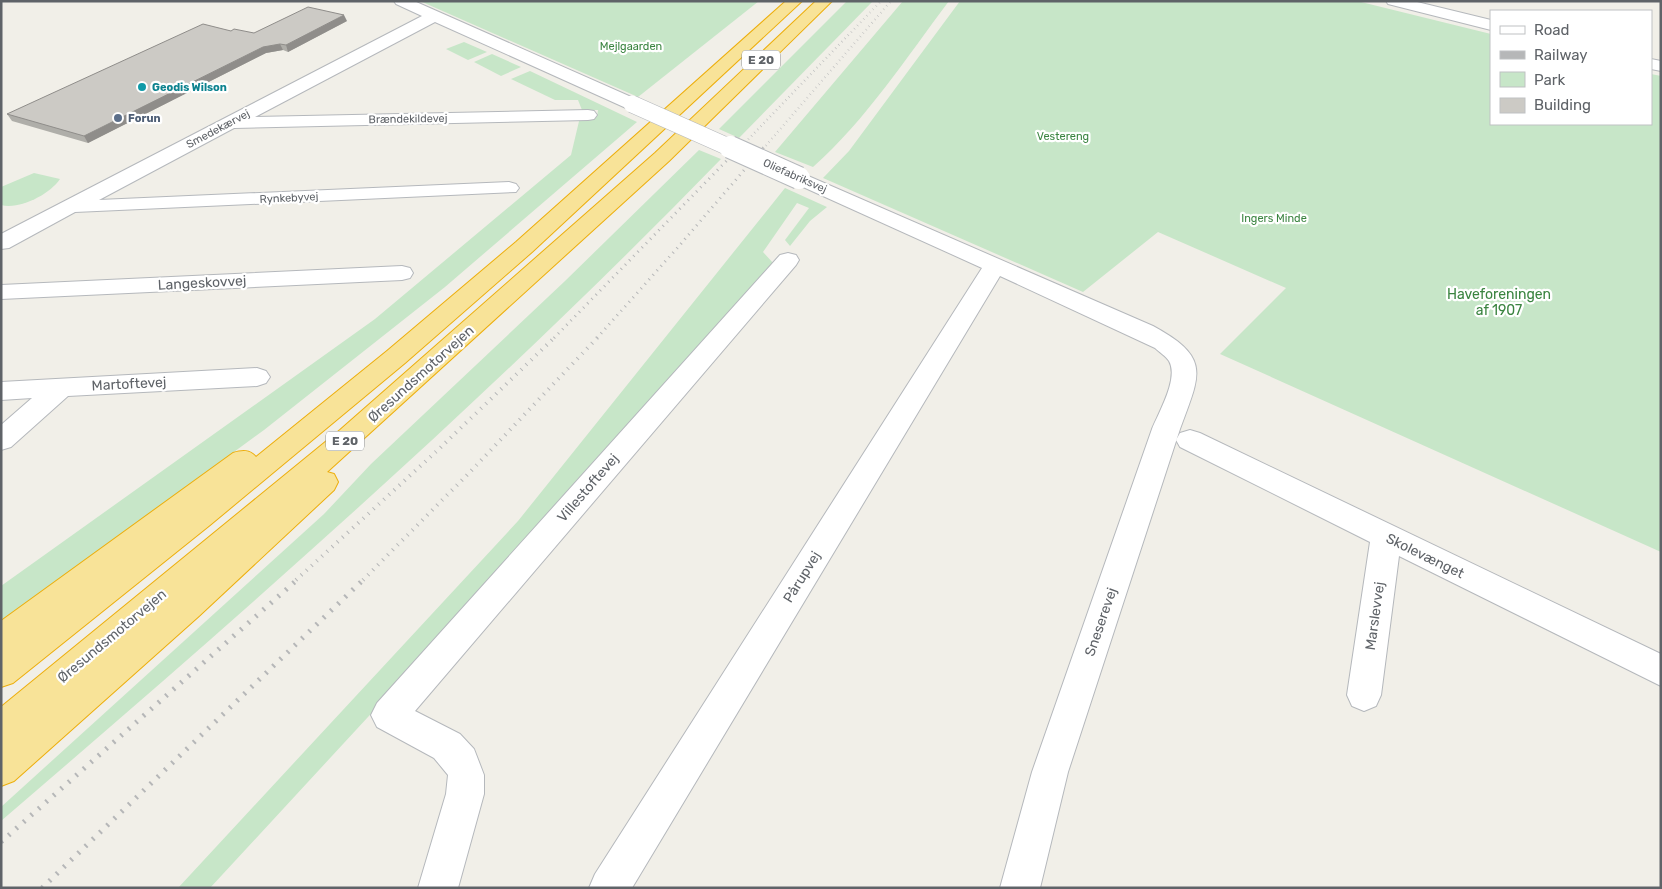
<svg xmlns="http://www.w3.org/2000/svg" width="1662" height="889" viewBox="0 0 1662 889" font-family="Rubik,sans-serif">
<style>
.green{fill:#c7e6c8}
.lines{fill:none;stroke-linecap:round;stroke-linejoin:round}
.minor-casing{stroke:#b5b8bc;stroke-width:2}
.highway-casing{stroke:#edae0c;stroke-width:2}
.minor{fill:#fff;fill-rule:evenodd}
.highway{fill:#f8e398;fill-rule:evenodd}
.rail-far3{stroke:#b6b7b8;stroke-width:2.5;stroke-dasharray:0.5 4;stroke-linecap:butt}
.rail-far2{stroke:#b6b7b8;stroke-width:3;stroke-dasharray:1 5;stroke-linecap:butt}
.rail-far1{stroke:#b6b7b8;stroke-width:4;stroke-dasharray:1 6;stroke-linecap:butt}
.rail{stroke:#b6b7b8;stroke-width:5;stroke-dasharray:2 8;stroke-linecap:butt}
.minor-bridge-far1-casing{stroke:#b5b8bc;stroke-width:18;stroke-linecap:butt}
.minor-bridge-casing{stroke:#b5b8bc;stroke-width:24;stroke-linecap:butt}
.minor-bridge-far1{stroke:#fff;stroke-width:17}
.minor-bridge{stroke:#fff;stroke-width:22}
.wall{fill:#afaea9}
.shaded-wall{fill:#8f8d8a}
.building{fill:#cccac5;stroke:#8f8d8a}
.culture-dot{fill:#0f9aa8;stroke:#fff;stroke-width:2}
.service-dot{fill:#5c6f8a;stroke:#fff;stroke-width:2}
.labels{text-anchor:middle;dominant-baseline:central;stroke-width:4.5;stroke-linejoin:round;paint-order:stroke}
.far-park-label{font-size:11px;fill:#3a8440;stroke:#fff}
.far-culture-label{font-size:11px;font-weight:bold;fill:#0d838f;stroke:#fff;text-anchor:start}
.far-service-label{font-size:11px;font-weight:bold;fill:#4e5e75;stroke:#fff;text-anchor:start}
.far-street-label{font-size:11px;fill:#5f6368;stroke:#fff}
.shield{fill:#fff;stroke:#8f9295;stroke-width:1}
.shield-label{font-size:12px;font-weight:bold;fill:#5f6368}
.street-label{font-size:14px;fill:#5f6368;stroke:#fff}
.park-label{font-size:14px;fill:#3a8440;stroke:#fff}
</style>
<rect width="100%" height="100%" fill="#f1efe8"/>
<!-- green -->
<g class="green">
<polygon points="420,1 759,1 638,97"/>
<polygon points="847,1 873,1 739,138 719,129"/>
<path d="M903,1h46c-43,57 -83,119 -136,166l-38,-15z"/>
<polygon points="960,1 1357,1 1491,34 1491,124 1651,124 1651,74 1661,76 1661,552 1220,354 1286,288 1158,232 1083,292 823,178 849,151"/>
<polygon points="464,42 487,52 468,60 446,49"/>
<polygon points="492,54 521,67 501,76 474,62"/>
<polygon points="530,71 637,122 445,287 264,430 1,623 1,586 375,319 571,155 580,117 597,117 598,110 582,110 578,100 555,100 511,79"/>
<path d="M699,150l22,9c-227,234 -472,449 -720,662v-14l323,-293 47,-50 194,-183z"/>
<path d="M34,173l26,6c-10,15 -40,31 -59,26v-18z"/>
<polygon points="785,188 827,207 810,221 790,246 785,240 809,208 797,203 763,252 774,264 368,717 210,888 178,888 518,521"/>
</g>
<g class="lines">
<!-- minor casing -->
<g class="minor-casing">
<g id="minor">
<polygon points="394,1 414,1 638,100 641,104 638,108 632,109 626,108 435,22 255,117 588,110 594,111 597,115 594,119 588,120 234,128 99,200 509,182 516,184 519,188 516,192 75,212 9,248 1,249 1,234 422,16 396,4"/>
<polygon points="1386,1 1413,1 1491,20 1491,30 1388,4"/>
<polygon points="1651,59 1661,61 1661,71 1651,69"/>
<path d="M799,172l354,154c59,32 47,48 27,103l-112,343 -28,116h-40l32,-116 120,-343c7,-17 27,-51 17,-68 -3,-5 -10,-9 -14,-13l-155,-72 -368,612h-43l6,-14 387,-606 -190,-86 -3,-4 3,-4z"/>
<polygon points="788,253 796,255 799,260 796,265 415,711 460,734 474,749 484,775 484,794 458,888 418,888 446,794 448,775 434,758 377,727 371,715 377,703 780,255"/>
<polygon points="402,266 410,268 413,273 410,278 402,280 1,299 1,285"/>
<polygon points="257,368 266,371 270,377 266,383 257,386 68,396 11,447 1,450 1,425 32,398 1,400 1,382"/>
<polygon points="1190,430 1200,433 1661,654 1661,686 1399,556 1381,695 1376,706 1364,711 1352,706 1347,695 1370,542 1180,447 1176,440 1180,433"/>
</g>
</g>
<!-- highway casing -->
<g class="highway-casing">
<g id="highway">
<path d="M786,1h16l-270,251 -127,111 -195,162 -197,158 -12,4v-66l232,-168c10,-3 17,-3 23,4l131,-106 129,-109z"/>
<polygon points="816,1 832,1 669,161 327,472 334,474 338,482 334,490 199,616 14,781 1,786 1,707 340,430 655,153"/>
</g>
</g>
<!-- minor -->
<use href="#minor" class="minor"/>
<!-- highway -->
<use href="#highway" class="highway"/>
<!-- rail-far3 -->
<g class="rail-far3">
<polyline points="739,149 881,1"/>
<polyline points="763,149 891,1"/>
</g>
<!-- rail-far2 -->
<g class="rail-far2">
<polyline points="554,338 740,147"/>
<polyline points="597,338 679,246 764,147"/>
</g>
<!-- rail-far1 -->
<g class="rail-far1">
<polyline points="296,580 439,449 555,337"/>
<polyline points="363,580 470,472 598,337"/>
</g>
<!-- rail -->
<g class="rail">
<polyline points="1,842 298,579"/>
<polyline points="42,888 364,579"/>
</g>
<!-- minor-bridge-far1 casing -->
<g class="minor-bridge-far1-casing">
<polyline id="minor-bridge-far1" points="632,104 733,149"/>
</g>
<!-- minor-bridge casing -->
<g class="minor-bridge-casing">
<polyline id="minor-bridge" points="730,147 799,178"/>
</g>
<!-- minor-bridge-far1 -->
<use href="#minor-bridge-far1" class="minor-bridge-far1"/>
<!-- minor-bridge -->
<use href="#minor-bridge" class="minor-bridge"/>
</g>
<!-- wall -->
<polygon class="wall" points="347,21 288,52 283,50 266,53 88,143 12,121 7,114 231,31 254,33"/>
<!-- shaded-wall -->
<g class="shaded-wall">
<polygon points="344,15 347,21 288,52 286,45"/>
<polygon points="280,44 283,50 266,53 88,143 84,136 263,47"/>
</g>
<!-- building -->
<polygon class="building" points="308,7 344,15 286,45 280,44 263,47 84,136 7,114 203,24 231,31 234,29 254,33"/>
<!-- markers -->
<circle class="culture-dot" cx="142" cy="87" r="5"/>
<circle class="service-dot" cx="118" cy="118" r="5"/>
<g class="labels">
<!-- far-park labels -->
<g class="far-park-label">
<text x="631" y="46">Mejlgaarden</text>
<text x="1063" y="136">Vestereng</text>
<text x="1274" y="218">Ingers Minde</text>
</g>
<!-- far-culture labels -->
<g class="far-culture-label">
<text x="152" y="87">Geodis Wilson</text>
</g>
<!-- far-service labels -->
<g class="far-service-label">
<text x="128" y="118">Forun</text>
</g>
<!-- far-street labels -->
<g class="far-street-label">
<text transform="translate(408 119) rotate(-1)">Brændekildevej</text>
<text transform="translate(218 129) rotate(-28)">Smedekærvej</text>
<text transform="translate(795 176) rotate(24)">Oliefabriksvej</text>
<text transform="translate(289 198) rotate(-3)">Rynkebyvej</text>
</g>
<!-- shield labels -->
<g class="shield">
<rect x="742" y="50.5" width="38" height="19" rx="4"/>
<rect x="326" y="431.5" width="38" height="19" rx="4"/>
</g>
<g class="shield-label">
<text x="761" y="60">E 20</text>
<text x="345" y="441">E 20</text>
</g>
<!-- street labels -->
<g class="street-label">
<text transform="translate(202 283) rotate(-3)">Langeskovvej</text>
<text transform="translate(421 374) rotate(-42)">Øresundsmotorvejen</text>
<text transform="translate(129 384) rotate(-3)">Martoftevej</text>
<text transform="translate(588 488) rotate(-49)">Villestoftevej</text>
<text transform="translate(1425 556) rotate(26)">Skolevænget</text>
<text transform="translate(802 577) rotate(-58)">Pårupvej</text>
<text transform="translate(1375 616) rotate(-82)">Marslevvej</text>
<text transform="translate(1101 622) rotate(-71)">Sneserevej</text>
<text transform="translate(112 636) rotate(-40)">Øresundsmotorvejen</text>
</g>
<!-- park labels -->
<g class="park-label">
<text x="1499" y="294">Haveforeningen<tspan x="1499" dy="16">af 1907</tspan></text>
</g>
</g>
<!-- border -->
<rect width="1662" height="889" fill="none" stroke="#5f6368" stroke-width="5"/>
<!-- legend -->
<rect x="1490" y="10" width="162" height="115" fill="#ffffff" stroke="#bfc1c3"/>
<rect x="1500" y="26" width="25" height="8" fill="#ffffff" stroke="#bfc1c3"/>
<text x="1534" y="35" font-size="15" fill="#5f6368">Road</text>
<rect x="1500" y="51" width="25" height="8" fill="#b6b7b8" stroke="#bfc1c3"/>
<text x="1534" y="60" font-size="15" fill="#5f6368">Railway</text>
<rect x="1500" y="72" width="25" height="15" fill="#c7e6c8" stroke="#bfc1c3"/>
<text x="1534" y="85" font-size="15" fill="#5f6368">Park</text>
<rect x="1500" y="98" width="25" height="15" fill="#cccac5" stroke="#bfc1c3"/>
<text x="1534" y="110" font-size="15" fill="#5f6368">Building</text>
</svg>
